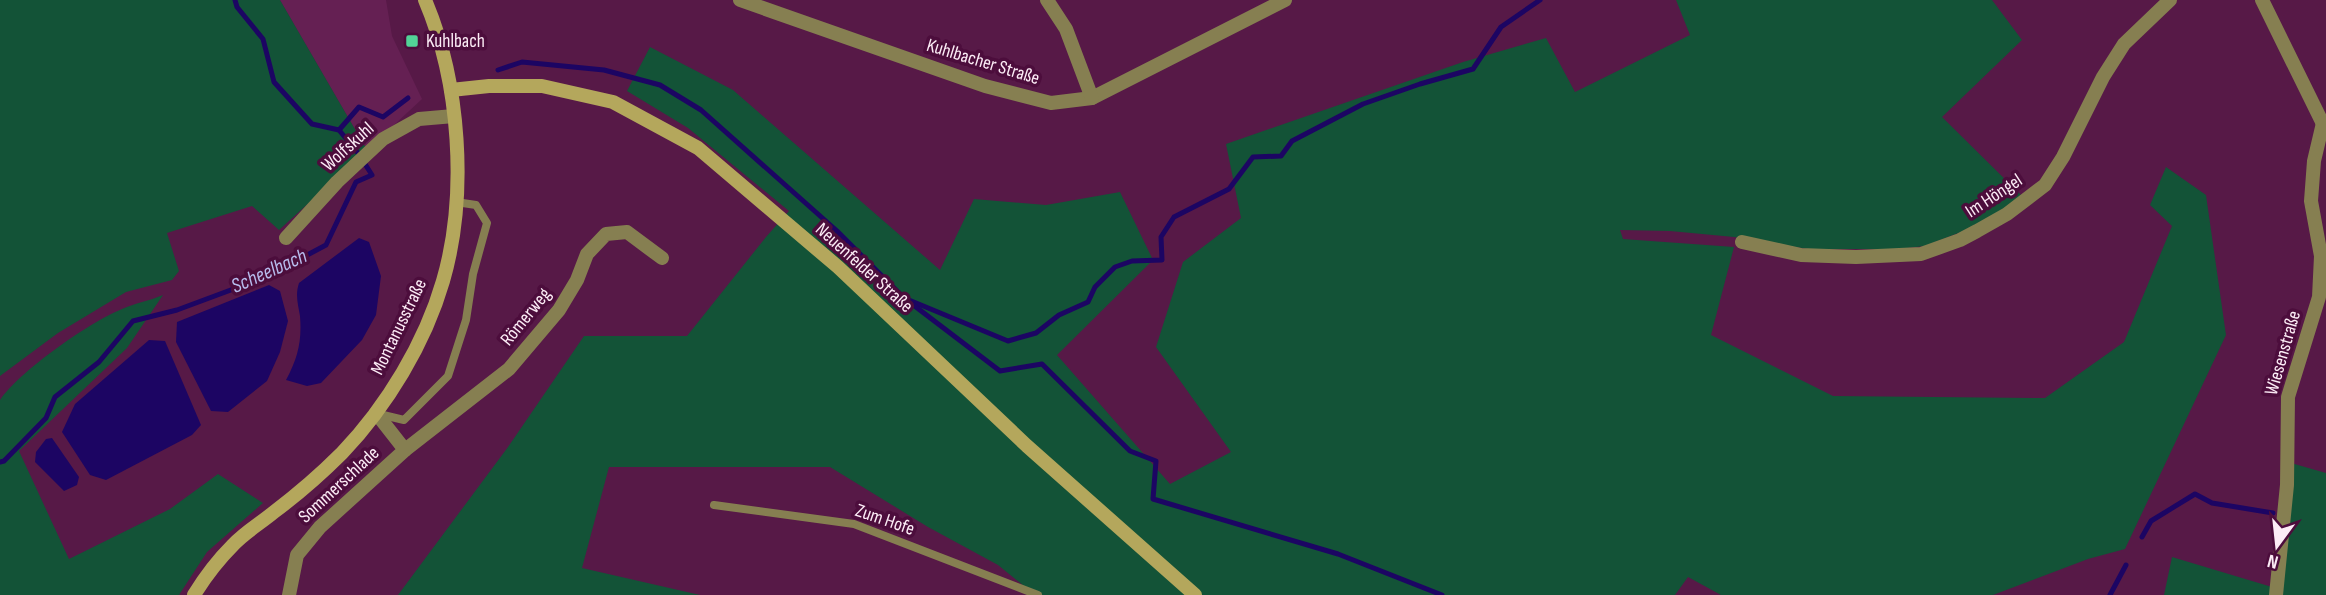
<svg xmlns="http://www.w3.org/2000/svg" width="2326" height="595" viewBox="0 0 2326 595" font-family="'Sofia Sans Condensed',sans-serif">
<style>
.built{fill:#652053}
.green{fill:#135337}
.water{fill:#1c0563}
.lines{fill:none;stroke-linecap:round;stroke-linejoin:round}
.stream{stroke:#1c0563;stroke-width:5}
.lane{stroke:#867f51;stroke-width:8}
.street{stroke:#867f51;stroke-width:14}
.secondary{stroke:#b4a75c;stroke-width:14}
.poi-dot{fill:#52d397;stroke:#4c0d3c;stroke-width:2.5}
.labels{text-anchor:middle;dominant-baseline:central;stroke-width:7;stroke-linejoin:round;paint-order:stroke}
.poi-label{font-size:19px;fill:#fcecf6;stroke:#4c0d3c;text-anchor:start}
.street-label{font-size:19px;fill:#fcecf6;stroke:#4c0d3c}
.water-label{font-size:21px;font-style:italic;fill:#b7bced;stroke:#4c0d3c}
</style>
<rect width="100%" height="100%" fill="#571947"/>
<!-- built -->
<polygon class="built" points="280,0 386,0 392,36 422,99 367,150"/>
<!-- green -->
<g class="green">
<polygon points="0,0 280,0 367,150 279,230 252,206 167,233 179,271 172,280 126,292 58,333 0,376"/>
<polygon points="1676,0 1992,0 2022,40 1942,117 2022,196 1994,215 1961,232 1925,246 1898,249 1808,249 1734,237 1670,231 1620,230 1623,239 1734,247 1711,335 1833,396 2045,398 2124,342 2172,226 2150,205 2166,167 2206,195 2226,335 2125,549 2088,559 1993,595 1721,595 1688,577 1675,595 1035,595 998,565 928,527 830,467 609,467 582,568 700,595 398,595 508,447 584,336 687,336 766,237 789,211 688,128 627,91 650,47 733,90 940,270 974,199 1046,205 1120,192 1153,260 1057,355 1170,484 1231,452 1156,347 1183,262 1241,218 1226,144 1463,62 1546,38 1575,92 1690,35"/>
<path d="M163,295l-36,53 -108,103 50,108 101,-50 48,-35 45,29 -56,49 -28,43h-179v-195c20,-29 88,-77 122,-91 13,-6 27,-8 41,-14z"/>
<polygon points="2291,463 2326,473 2326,595 2279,595"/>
<polygon points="2172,557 2272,587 2271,595 2164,595"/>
</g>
<!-- water -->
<g class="water">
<path d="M359,238l10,4 12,34 -5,39 -14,25 -41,43 -14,3 -21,-6c12,-22 16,-39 14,-64 -2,-12 -5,-21 -1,-33z"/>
<polygon points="269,285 280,291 288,321 280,352 267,381 228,412 211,411 176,342 177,322"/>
<polygon points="149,340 165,341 201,425 192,435 106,480 90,475 62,432 75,404"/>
<polygon points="52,438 79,477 77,485 64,491 35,462 36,452 46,439"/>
</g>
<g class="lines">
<!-- stream -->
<g class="stream">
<polyline points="498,70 522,62 604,70 660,85 701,110 837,231 904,298 1008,341 1036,333 1059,315 1088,302 1095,287 1115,267 1132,261 1162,260 1161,237 1174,217 1229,189 1253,157 1281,156 1292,141 1363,104 1420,84 1473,69 1501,27 1540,0"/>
<polyline points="339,130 359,107 383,117 408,98"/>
<polyline points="912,304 1000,371 1042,364 1130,451 1156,461 1153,499 1338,554 1442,595"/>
<polyline points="0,462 4,461 46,418 55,397 99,362 133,321 177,310 266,277 326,245 356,182 372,175 358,153 339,130 312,124 274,82 263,39 237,7 235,0"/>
<polyline points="2142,537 2151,521 2195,494 2212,503 2273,513"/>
<polyline points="2110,595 2126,565"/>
</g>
<!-- lane -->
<g class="lane">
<polyline points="379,414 404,420 448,376 466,320 473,274 487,223 476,205 456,202"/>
<polyline points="714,505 854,524 1038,595"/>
</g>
<!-- street -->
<g class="street">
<polyline points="740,0 985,86 1051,103 1092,98 1285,0"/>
<polyline points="1047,0 1066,29 1092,98"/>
<polyline points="2262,0 2326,130"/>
<polyline points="286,238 337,182 383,139 419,119 454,116"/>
<polyline points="1742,242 1801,255 1856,257 1921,254 1960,240 1977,231 2007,214 2045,185 2063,157 2103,77 2124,44 2170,0"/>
<polyline points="405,450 509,369 559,310 577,280 587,254 606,234 627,232 662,258"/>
<polyline points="289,595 297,555 320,527 405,450 376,413"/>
<polyline points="2276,595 2287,485 2288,397 2319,297 2321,256 2311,201 2314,161 2323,123"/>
</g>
<!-- secondary -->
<g class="secondary">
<polyline points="451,90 489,86 542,86 613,102 698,148 838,267 1027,446 1195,595"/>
<path d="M194,595c11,-18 24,-35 39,-50 12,-13 28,-22 41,-33 24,-18 47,-38 68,-59 45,-47 83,-110 101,-172 25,-86 17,-199 -18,-281"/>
</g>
</g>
<!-- markers -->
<rect class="poi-dot" x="405" y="34" width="14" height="14" rx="3.5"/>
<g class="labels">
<!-- poi labels -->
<g class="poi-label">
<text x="426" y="41">Kuhlbach</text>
</g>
<!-- street labels -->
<g class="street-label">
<text transform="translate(983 62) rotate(17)">Kuhlbacher Straße</text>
<text transform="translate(348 147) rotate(-42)">Wolfskuhl</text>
<text transform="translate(1994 196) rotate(-33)">Im Höngel</text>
<text transform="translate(864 268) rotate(42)">Neuenfelder Straße</text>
<text transform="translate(526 317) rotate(-51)">Römerweg</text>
<text transform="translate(399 327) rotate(-64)">Montanusstraße</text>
<text transform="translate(2283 353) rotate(-74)">Wiesenstraße</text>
<text transform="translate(339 485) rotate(-43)">Sommerschlade</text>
<text transform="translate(885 520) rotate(19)">Zum Hofe</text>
</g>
<!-- water labels -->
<g class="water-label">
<text transform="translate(269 271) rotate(-24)">Scheelbach</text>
</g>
</g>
<!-- north arrow -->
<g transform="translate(2277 546) rotate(195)" stroke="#4c0d3c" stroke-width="5" paint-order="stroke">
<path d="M0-5L12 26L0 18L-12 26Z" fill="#fcecf6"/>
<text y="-10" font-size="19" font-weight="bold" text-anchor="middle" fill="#fcecf6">N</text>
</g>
</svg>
